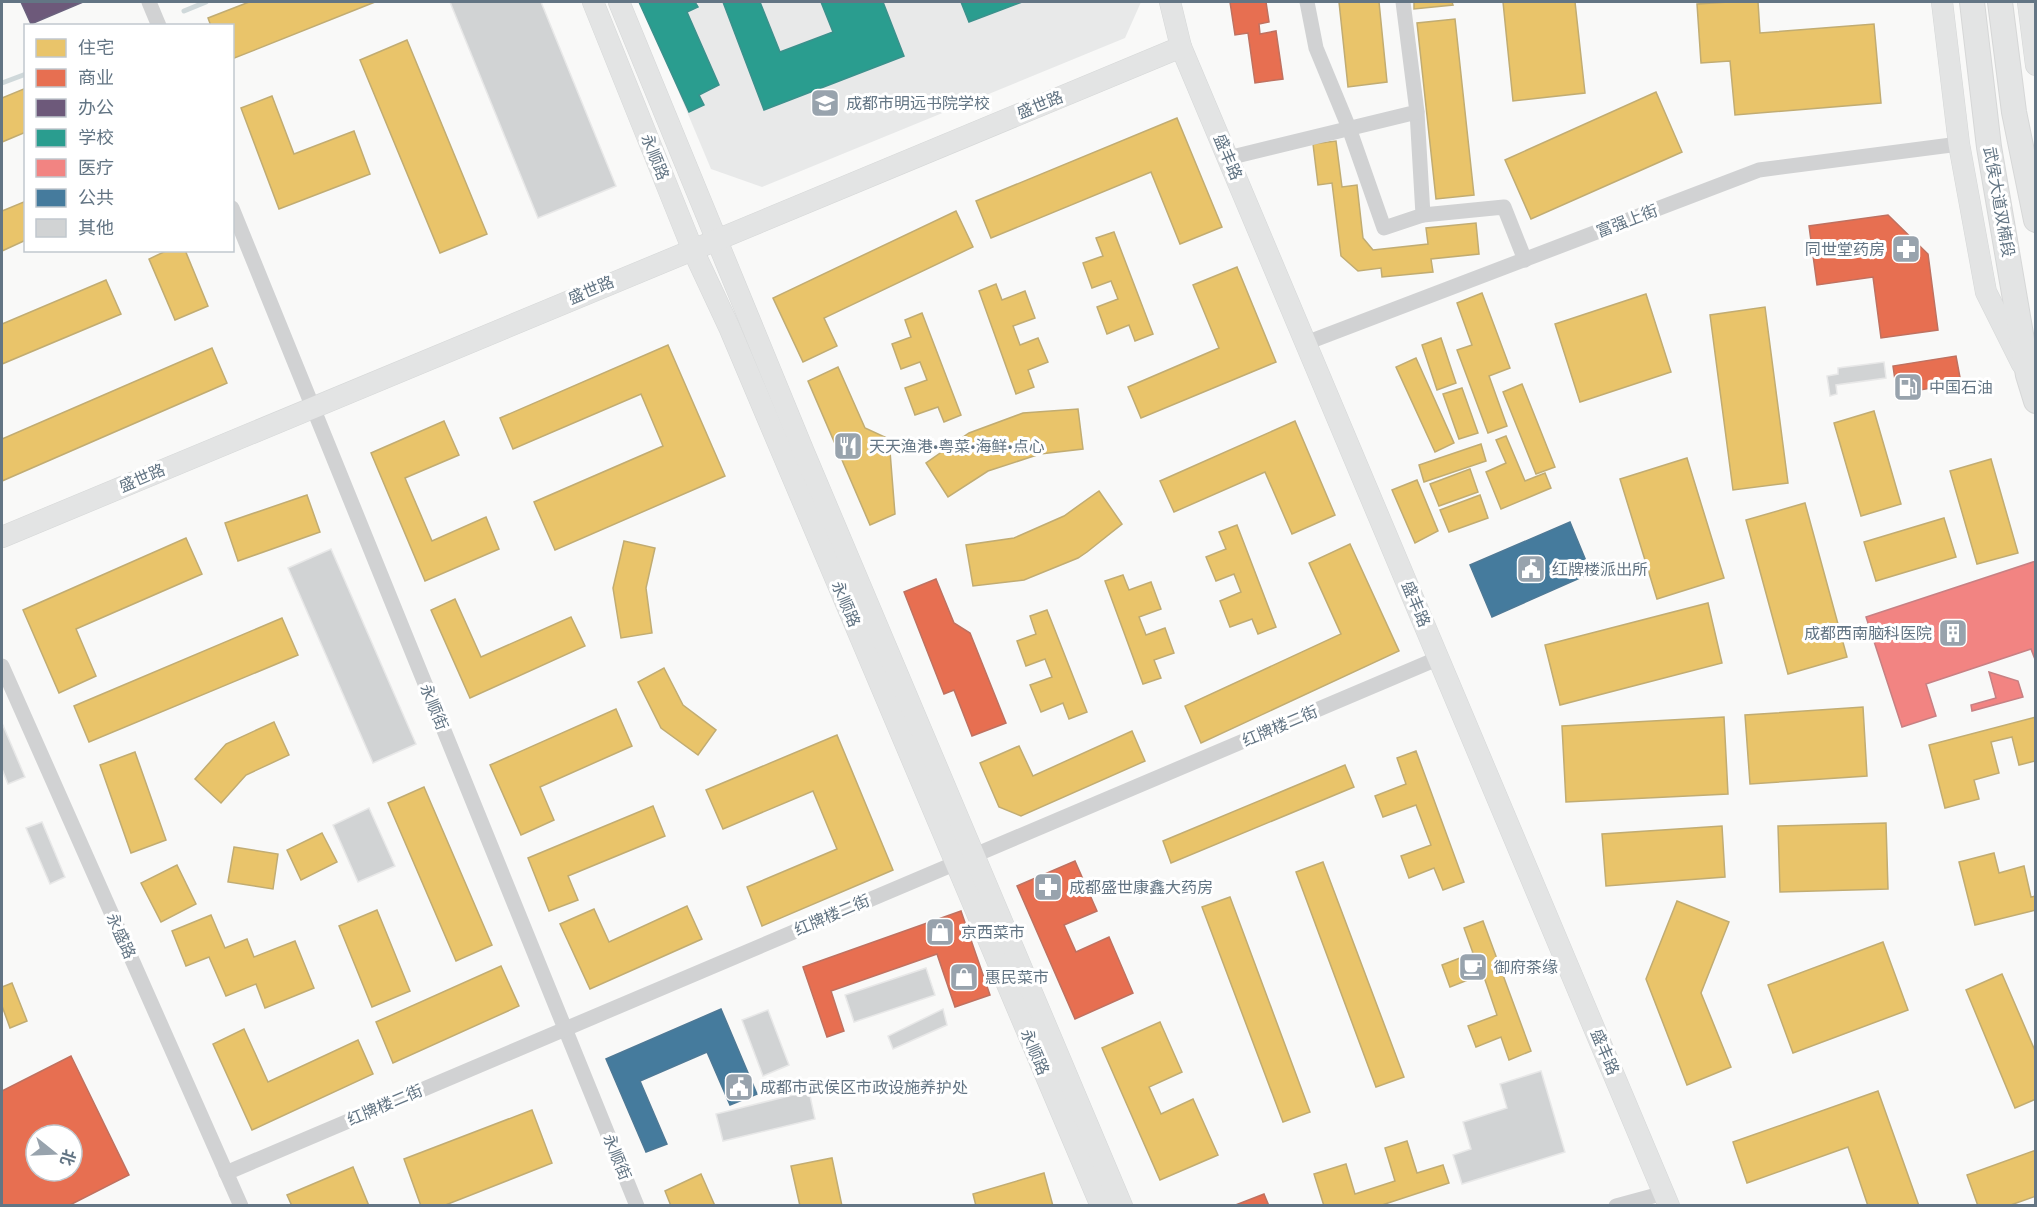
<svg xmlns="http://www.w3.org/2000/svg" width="2037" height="1207" viewBox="0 0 2037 1207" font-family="Rubik,'Noto Sans SC',sans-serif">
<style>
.built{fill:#e8e9e9}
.homes{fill:#e9c46a;stroke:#c1ac72;stroke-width:1.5}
.shops{fill:#e76f51;stroke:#bf7160;stroke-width:1.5;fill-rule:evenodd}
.offices{fill:#6d597a;stroke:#6a617d;stroke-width:1.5}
.schools{fill:#2a9d8f;stroke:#3b918c;stroke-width:1.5}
.health{fill:#f28482;stroke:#c78083;stroke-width:1.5}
.public{fill:#457b9d;stroke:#4e7996;stroke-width:1.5}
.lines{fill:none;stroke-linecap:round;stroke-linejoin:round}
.stream{stroke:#cfd8da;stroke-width:5}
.building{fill:#d1d3d4;stroke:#e8e8e8;stroke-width:1.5}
.secondary-casing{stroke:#d5d7d7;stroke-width:22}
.primary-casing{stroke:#d6d7d7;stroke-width:26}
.street{stroke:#d1d2d3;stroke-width:15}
.secondary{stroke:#e3e4e4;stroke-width:21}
.primary{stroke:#e3e4e4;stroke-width:24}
.labels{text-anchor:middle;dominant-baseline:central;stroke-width:6;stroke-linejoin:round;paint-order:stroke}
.poi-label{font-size:16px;fill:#637584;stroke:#fff;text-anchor:start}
.street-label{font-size:16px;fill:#637584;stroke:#fff}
</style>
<rect width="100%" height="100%" fill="#f9f9f8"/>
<!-- built -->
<polygon class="built" points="641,2 1141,2 1125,38 762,187 711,169"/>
<!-- homes -->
<g class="homes">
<polygon points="249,2 375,2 232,59 232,26 211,26 208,18"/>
<polygon points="1339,2 1379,2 1387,82 1348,87"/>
<polygon points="1414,2 1452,2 1453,5 1414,9"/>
<polygon points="1503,2 1575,2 1585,93 1513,101"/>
<polygon points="1729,2 1758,2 1760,33 1874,24 1881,103 1735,115 1730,61 1701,63 1697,4"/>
<polygon points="1455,19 1474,195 1436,199 1417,23"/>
<polygon points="407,40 487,234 440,253 360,60"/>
<polygon points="26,88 26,132 2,142 2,98"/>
<polygon points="1656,92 1682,152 1531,219 1505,160"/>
<polygon points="272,96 294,154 354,131 370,174 279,209 241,108"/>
<polygon points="1177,118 1222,227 1180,244 1151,172 991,238 976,201"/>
<polygon points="1336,141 1342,187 1357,185 1363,238 1373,250 1428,244 1426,228 1476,223 1479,254 1431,259 1433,272 1382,277 1381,268 1358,271 1341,256 1332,183 1318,185 1313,144"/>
<polygon points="26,201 26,240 2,251 2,211"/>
<polygon points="956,211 973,247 824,318 837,346 803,362 773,298"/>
<polygon points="1114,232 1153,334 1135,341 1129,325 1107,334 1097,307 1118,299 1111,281 1092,288 1083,263 1103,256 1096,238"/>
<polygon points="168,250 185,250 208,306 175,320 149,259"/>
<polygon points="1237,267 1276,362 1141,418 1128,387 1219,348 1193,285"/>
<polygon points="106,280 121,314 2,364 2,324"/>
<polygon points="996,284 1002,300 1025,291 1035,318 1013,326 1020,345 1038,338 1048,362 1028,370 1034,387 1016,394 979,291"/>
<polygon points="1482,293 1510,368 1489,376 1507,426 1488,433 1457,350 1472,345 1457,303"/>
<polygon points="1646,294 1671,372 1580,402 1555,324"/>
<polygon points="1765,307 1788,483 1733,490 1710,315"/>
<polygon points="922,313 961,415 944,422 938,407 915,415 905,388 927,380 920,362 901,369 892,344 911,337 905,320"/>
<polygon points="1441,338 1456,383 1437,390 1422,345"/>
<polygon points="668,345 725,476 555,550 534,502 663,446 641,394 513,449 500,418"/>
<polygon points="212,348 227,383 2,481 2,439"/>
<polygon points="1416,358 1454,443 1435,452 1396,367"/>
<polygon points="838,367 865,428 889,439 895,514 870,525 808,381"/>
<polygon points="1522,384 1555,467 1536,474 1503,392"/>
<polygon points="1462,388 1478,433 1459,439 1443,394"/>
<polygon points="1078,409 1083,449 1040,454 988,471 948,497 926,463 969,433 1023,413"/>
<polygon points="1874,411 1901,504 1861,516 1834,423"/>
<polygon points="444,421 459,455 405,478 432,541 486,517 499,549 425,581 371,453"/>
<polygon points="1295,421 1335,515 1292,534 1265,472 1174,512 1160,481"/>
<polygon points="1506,436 1525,481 1545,473 1551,488 1501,509 1486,472 1506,463 1496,440"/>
<polygon points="1481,444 1486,461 1424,482 1419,465"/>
<polygon points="1687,458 1724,578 1657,599 1620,479"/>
<polygon points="1991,459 2018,553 1977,564 1950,471"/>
<polygon points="1470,469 1478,492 1439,506 1430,484"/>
<polygon points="1417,480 1438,531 1415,543 1392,490"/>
<polygon points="1099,491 1122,524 1087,552 1078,558 1024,580 973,586 966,545 1014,538 1064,516"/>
<polygon points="307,495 320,532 238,561 225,523"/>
<polygon points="1480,495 1488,518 1449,532 1440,510"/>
<polygon points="1805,503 1847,657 1788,674 1746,520"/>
<polygon points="1944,518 1956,557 1876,581 1864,542"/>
<polygon points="1237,525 1276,627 1258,634 1252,619 1230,627 1220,601 1241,592 1234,574 1216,581 1206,557 1226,549 1219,532"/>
<polygon points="186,538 202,574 76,629 96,676 59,693 23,610"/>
<polygon points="624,541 655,548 646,588 652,633 621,638 613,588"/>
<polygon points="1350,544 1399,651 1201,743 1185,706 1341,634 1309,563"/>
<polygon points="1123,575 1129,590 1151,582 1161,609 1139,617 1146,635 1165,628 1174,653 1154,660 1161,678 1143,684 1105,581"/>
<polygon points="455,599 481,657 571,617 585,646 470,698 431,610"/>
<polygon points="1708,603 1722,663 1560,705 1545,645"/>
<polygon points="1047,610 1087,712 1069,719 1063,703 1041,712 1030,685 1052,677 1045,659 1026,666 1017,641 1036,634 1030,616"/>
<polygon points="282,618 298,655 89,742 74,706"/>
<polygon points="664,668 683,705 716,730 698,755 661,728 638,682"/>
<polygon points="1863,707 1867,776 1750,784 1745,715"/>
<polygon points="616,709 632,746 540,787 554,820 521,835 490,765"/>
<polygon points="1724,717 1728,794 1566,802 1562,726"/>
<polygon points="2036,717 2036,764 2035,761 2019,765 2012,737 1991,742 1999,773 1974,780 1979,799 1945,808 1929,745"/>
<polygon points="274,722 289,755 246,775 221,803 195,779 226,744"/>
<polygon points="1132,731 1145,761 1021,816 999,807 980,763 1019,746 1033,776"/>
<polygon points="837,735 893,870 762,926 747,887 837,849 813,791 723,829 706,790"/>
<polygon points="1416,751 1464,882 1443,890 1434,868 1409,878 1401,856 1431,845 1416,805 1383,817 1375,796 1406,784 1397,758"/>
<polygon points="135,752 166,840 131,853 100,765"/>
<polygon points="1345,765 1354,787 1171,863 1163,841"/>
<polygon points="424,787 492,945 456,961 388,803"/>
<polygon points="653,806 665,836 568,876 578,900 549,911 528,858"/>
<polygon points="1886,823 1888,889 1780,892 1778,826"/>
<polygon points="1722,826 1725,877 1606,886 1602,834"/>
<polygon points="322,833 337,862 301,880 287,850"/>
<polygon points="234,847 278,854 273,889 228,882"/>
<polygon points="1994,853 1999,873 2024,866 2031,897 2036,896 2036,910 1975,925 1959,862"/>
<polygon points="1323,862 1404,1077 1376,1087 1296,872"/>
<polygon points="177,865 196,904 161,922 141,883"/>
<polygon points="1230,897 1310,1112 1283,1122 1202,907"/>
<polygon points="1677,901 1729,922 1701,993 1731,1067 1687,1085 1646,979"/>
<polygon points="687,906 702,939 590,989 560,924 594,909 609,942"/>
<polygon points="377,910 410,991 372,1007 339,926"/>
<polygon points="211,915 225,948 247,939 254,957 295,941 314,988 265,1008 256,984 226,996 209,957 186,966 172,931"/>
<polygon points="1483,921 1531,1051 1509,1060 1501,1037 1476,1047 1468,1026 1497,1015 1483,974 1450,987 1442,965 1473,953 1464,928"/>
<polygon points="1883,942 1908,1010 1793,1053 1768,985"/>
<polygon points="501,966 519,1006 393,1063 376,1022"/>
<polygon points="2002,974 2036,1053 2036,1099 2015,1108 1966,990"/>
<polygon points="12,983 27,1021 10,1028 2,1006 2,987"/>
<polygon points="1160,1022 1182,1072 1149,1087 1161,1114 1193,1099 1218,1155 1160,1180 1102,1048"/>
<polygon points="244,1029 268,1082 358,1040 373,1074 252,1130 213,1044"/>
<polygon points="1878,1091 1919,1206 1868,1206 1848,1147 1747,1183 1733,1142"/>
<polygon points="532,1110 552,1163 443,1206 421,1206 404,1159"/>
<polygon points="1407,1141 1417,1173 1443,1165 1449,1183 1379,1206 1324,1206 1314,1174 1346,1164 1355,1194 1395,1181 1385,1148"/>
<polygon points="2036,1150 2036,1196 2008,1206 1978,1206 1967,1175"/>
<polygon points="832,1158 842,1206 800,1206 791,1166"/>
<polygon points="353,1167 369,1206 292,1206 287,1195"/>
<polygon points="1044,1173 1053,1206 976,1206 973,1194"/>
<polygon points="701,1174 715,1206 671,1206 665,1191"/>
</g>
<!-- shops -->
<g class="shops">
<polygon points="1230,2 1266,2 1269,22 1259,24 1260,34 1276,31 1283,79 1255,83 1248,33 1235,35"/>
<polygon points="1888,215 1928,254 1938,330 1881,338 1873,277 1817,285 1809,226"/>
<polygon points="1956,356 1961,383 1897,394 1893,366"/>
<polygon points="936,579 954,623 970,633 1006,723 972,736 954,690 944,694 904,592"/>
<polygon points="1075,861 1097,911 1064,925 1076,952 1109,937 1133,993 1075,1019 1017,886"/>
<polygon points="961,911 990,995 955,1007 937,954 831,991 844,1031 827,1037 803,967"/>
<path d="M71,1056l58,119 -61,31h-66v-115zM36,1135h36v36h-36z"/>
<polygon points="1264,1194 1269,1206 1233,1206"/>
</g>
<!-- offices -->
<polygon class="offices" points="21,2 83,2 31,24"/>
<!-- schools -->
<g class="schools">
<polygon points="639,2 695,2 698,7 687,12 719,85 699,95 704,105 689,112"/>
<polygon points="723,2 760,2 780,52 833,32 821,2 883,2 904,56 764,110"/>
<polygon points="961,2 1022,2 969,22"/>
</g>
<!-- health -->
<g class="health">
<polygon points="2036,561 2036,662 2031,649 1926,684 1936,716 1902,727 1866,617"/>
<polygon points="1989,672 2018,681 2023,697 1972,711 1971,705 1996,698"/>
</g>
<!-- public -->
<g class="public">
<polygon points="1570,522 1591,573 1492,617 1470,565"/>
<polygon points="721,1009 757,1094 730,1105 707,1052 640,1081 667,1144 646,1152 606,1059"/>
</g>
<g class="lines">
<!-- stream -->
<g class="stream">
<polyline points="184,11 206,2"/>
<polyline points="2,83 26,74"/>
</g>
</g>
<!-- building -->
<g class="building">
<polygon points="450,2 541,2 616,186 538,218"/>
<polygon points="1884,362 1886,378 1836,385 1837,394 1830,396 1827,376 1838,374 1838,368"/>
<polygon points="331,549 416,744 373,763 288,568"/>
<polygon points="2,723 25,777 8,784 2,769"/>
<polygon points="369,808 395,866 358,882 333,825"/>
<polygon points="42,822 65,877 50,884 26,828"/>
<polygon points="926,968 935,995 854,1022 845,995"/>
<polygon points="943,1009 947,1025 893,1049 888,1036"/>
<polygon points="768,1010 789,1065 763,1076 742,1020"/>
<polygon points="1541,1071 1565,1152 1462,1184 1453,1155 1471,1149 1463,1122 1507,1108 1500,1084"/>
<polygon points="809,1091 815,1119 723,1141 716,1114"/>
</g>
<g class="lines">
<!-- secondary casing -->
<g class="secondary-casing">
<g id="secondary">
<polyline points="593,2 692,248 729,327 1101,1206"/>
<polyline points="619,2 803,450 1122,1206"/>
<polyline points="1170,2 1181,47 1669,1206"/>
<polyline points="1942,2 1959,144 1986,292 2022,364"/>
<polyline points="2028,2 2036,65"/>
<polyline points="2,537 1181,47"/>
</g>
</g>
<!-- primary casing -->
<g class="primary-casing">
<g id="primary">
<polyline points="1972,2 1989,147 2028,375 2036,401"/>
<polyline points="2000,2 2014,112 2036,220"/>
</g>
</g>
<!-- street -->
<g class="street">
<polyline points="149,2 159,26"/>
<polyline points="1307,2 1316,48 1349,128 1384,228 1423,215 1417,112"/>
<polyline points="1228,158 1417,112 1403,2"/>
<polyline points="232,208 637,1206"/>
<polyline points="1423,215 1504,207 1525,260"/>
<polyline points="1306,343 1759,170 1959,144"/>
<polyline points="2,666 241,1206"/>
<polyline points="226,1173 1439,658"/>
<polyline points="1616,1206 1664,1193"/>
</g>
<!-- secondary -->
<use href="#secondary" class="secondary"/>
<!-- primary -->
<use href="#primary" class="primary"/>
</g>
<!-- icons -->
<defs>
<g id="school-square" transform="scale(1.5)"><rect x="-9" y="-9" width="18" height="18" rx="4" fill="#98a3ad" stroke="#fff"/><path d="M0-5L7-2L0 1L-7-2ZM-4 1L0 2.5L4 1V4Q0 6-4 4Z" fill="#fff"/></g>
<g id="pharmacy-square" transform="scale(1.5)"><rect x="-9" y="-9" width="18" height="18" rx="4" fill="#98a3ad" stroke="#fff"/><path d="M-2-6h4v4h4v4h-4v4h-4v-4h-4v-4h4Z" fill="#fff"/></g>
<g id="fuel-square" transform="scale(1.5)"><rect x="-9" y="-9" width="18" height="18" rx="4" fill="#98a3ad" stroke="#fff"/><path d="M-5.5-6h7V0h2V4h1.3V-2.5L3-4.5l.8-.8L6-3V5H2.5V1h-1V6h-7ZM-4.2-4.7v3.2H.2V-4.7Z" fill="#fff"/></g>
<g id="restaurant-square" transform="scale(1.5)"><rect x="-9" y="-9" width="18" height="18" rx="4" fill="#98a3ad" stroke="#fff"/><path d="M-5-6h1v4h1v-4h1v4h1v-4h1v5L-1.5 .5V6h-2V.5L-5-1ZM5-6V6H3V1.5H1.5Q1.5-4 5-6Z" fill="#fff"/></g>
<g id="civic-square" transform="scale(1.5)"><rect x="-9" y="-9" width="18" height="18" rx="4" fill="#98a3ad" stroke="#fff"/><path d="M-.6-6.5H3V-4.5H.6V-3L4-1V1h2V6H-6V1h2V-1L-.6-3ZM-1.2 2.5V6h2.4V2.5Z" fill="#fff"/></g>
<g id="building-square" transform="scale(1.5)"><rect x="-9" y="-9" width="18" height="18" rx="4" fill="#98a3ad" stroke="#fff"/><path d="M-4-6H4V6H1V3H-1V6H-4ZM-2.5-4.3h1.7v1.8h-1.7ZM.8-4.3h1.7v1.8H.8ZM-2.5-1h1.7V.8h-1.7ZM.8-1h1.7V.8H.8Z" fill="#fff"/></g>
<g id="shop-square" transform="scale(1.5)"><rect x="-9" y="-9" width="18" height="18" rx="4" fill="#98a3ad" stroke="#fff"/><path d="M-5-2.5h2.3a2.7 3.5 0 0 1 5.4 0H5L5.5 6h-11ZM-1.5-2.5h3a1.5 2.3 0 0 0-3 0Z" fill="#fff"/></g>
<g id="cafe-square" transform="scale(1.5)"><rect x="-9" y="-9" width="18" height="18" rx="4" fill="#98a3ad" stroke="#fff"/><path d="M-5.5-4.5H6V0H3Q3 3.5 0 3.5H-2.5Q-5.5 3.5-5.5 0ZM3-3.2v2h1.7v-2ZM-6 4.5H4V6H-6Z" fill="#fff"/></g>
</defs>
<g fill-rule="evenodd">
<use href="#school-square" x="825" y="103"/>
<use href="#pharmacy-square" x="1906" y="249"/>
<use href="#fuel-square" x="1908" y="387"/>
<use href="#restaurant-square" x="848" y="446"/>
<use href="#civic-square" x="1531" y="569"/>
<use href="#building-square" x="1953" y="633"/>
<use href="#pharmacy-square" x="1048" y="887"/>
<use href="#shop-square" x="940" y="932"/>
<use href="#cafe-square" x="1473" y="967"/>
<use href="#shop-square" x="964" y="977"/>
<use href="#civic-square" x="739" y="1087"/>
</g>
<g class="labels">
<!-- poi labels -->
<g class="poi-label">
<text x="846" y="103">成都市明远书院学校</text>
<text x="1885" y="249" text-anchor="end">同世堂药房</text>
<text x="1929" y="387">中国石油</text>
<text x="869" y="446">天天渔港·粤菜·海鲜·点心</text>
<text x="1552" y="569">红牌楼派出所</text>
<text x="1932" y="633" text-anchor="end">成都西南脑科医院</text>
<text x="1069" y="887">成都盛世康鑫大药房</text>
<text x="961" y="932">京西菜市</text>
<text x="1494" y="967">御府茶缘</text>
<text x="985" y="977">惠民菜市</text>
<text x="760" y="1087">成都市武侯区市政设施养护处</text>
</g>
<!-- street labels -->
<g class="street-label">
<text transform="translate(1040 105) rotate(-22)">盛世路</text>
<text transform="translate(655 157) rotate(68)">永顺路</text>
<text transform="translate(1228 157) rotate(67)">盛丰路</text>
<text transform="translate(1999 202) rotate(80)">武侯大道双楠段</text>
<text transform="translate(1627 221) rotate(-21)">富强上街</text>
<text transform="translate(591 290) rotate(-23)">盛世路</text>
<text transform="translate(142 478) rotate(-23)">盛世路</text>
<text transform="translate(846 604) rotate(67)">永顺路</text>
<text transform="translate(1416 604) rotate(67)">盛丰路</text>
<text transform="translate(434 707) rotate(68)">永顺街</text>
<text transform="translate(1280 726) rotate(-23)">红牌楼二街</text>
<text transform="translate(832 915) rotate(-23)">红牌楼二街</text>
<text transform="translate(121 936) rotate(66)">永盛路</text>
<text transform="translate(1035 1052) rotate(67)">永顺路</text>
<text transform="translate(1605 1052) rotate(67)">盛丰路</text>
<text transform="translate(385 1105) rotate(-23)">红牌楼二街</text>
<text transform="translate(617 1157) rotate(68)">永顺街</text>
</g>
</g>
<!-- border -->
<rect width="2037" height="1207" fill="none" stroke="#637584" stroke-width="6"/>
<!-- legend -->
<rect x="24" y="24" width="210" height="228" fill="#ffffff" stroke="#c1c8ce" stroke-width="1.5"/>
<rect x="36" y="39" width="30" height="18" fill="#e9c46a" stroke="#c1c8ce" stroke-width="1.5"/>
<text x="78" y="54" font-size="18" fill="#637584">住宅</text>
<rect x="36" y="69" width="30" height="18" fill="#e76f51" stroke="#c1c8ce" stroke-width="1.5"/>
<text x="78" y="84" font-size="18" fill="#637584">商业</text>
<rect x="36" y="99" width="30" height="18" fill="#6d597a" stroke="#c1c8ce" stroke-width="1.5"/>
<text x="78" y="114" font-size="18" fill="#637584">办公</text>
<rect x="36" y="129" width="30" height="18" fill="#2a9d8f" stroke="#c1c8ce" stroke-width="1.5"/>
<text x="78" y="144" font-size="18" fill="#637584">学校</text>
<rect x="36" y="159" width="30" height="18" fill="#f28482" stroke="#c1c8ce" stroke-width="1.5"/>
<text x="78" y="174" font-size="18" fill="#637584">医疗</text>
<rect x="36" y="189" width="30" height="18" fill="#457b9d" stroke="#c1c8ce" stroke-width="1.5"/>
<text x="78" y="204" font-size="18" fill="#637584">公共</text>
<rect x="36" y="219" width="30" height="18" fill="#d1d3d4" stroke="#c1c8ce" stroke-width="1.5"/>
<text x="78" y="234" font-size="18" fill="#637584">其他</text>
<!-- north arrow -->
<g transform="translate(54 1153) rotate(108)"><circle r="28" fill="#ffffff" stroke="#c1c8ce" stroke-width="1.5"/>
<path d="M0-4.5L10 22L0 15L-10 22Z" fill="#98a3ad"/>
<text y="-9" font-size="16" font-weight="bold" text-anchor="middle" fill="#637584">北</text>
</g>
</svg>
